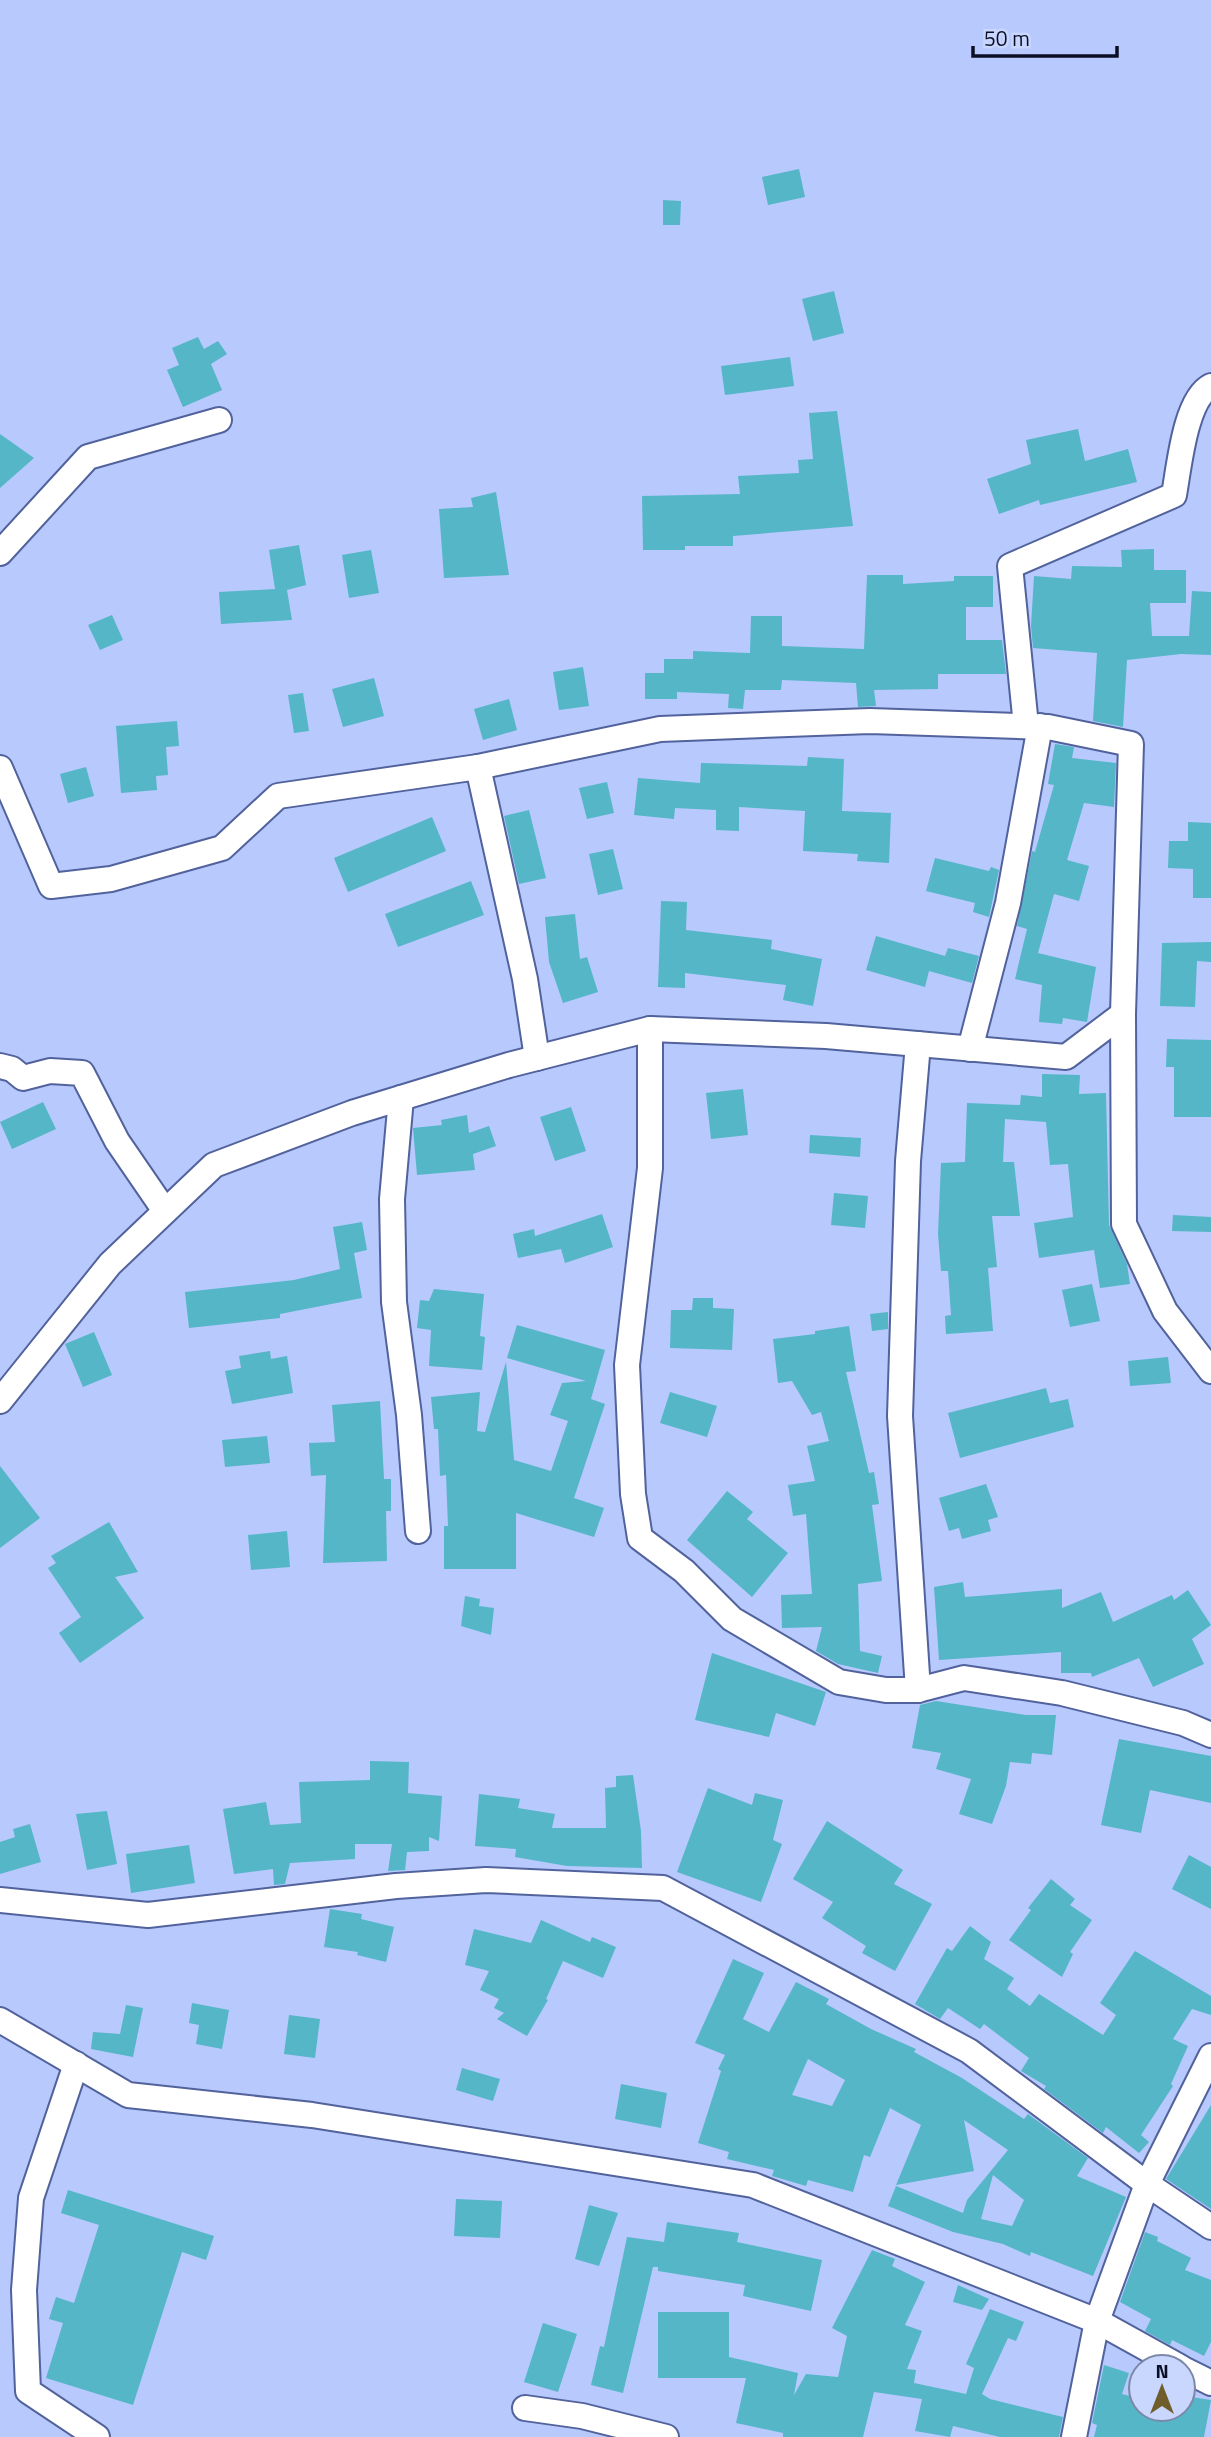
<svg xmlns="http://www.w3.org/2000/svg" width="1211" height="2437" viewBox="0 0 1211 2437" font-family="'Titillium Web',sans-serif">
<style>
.building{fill:#54b6c7;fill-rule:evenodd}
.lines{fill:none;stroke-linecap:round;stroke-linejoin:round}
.minor-casing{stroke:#51629c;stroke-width:28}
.minor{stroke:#fff;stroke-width:24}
</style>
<rect width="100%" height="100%" fill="#b8c9fd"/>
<!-- building -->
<g class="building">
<polygon points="799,169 805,197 768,205 762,177"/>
<polygon points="663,200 681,201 680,225 663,225"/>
<polygon points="834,291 844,333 813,341 802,299"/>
<polygon points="198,337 204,349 218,341 227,354 211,364 222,390 183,407 167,370 179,365 172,348"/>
<polygon points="790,357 794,386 725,395 721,366"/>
<polygon points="837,411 853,526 733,536 733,546 685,546 685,550 643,550 642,496 740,494 738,476 799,473 798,460 813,459 809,413"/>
<polygon points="1078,429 1085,461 1128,449 1137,482 1040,505 1039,500 999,514 987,479 1031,464 1026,440"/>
<polygon points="0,434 34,458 0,488"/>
<polygon points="496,492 509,575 444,578 439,509 473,507 471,498"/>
<polygon points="299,545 306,585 287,590 292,620 221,624 219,592 275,589 269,550"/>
<polygon points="1154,549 1154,570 1186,570 1186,603 1150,603 1152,636 1189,636 1192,591 1211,592 1211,655 1181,654 1127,660 1123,727 1093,721 1097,653 1033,648 1031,626 1034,576 1071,579 1072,566 1122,567 1121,550"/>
<polygon points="371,550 379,593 349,598 342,555"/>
<polygon points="867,575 903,575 903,584 954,581 954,576 993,576 993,607 966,607 966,640 1002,640 1006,674 938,674 938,689 874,690 876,706 858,707 856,683 782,680 781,690 745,690 743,709 728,708 729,694 677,692 677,699 645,699 645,673 664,673 664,659 693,659 693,651 750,653 751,616 782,616 782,646 864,649"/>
<polygon points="112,615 123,640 100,650 88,625"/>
<polygon points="583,667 589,706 559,710 553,672"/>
<polygon points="374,678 384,716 343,727 332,689"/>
<polygon points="303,693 309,731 294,733 288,695"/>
<polygon points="509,699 517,730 483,740 474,709"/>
<polygon points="177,721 179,746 166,747 168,775 156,776 157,790 121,793 116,726"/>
<polygon points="1055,744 1074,747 1072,758 1116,763 1114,807 1084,803 1067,860 1089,866 1079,901 1054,894 1038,953 1096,967 1087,1022 1063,1018 1062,1024 1039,1022 1042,985 1015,979 1027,929 1017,926 1032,851 1035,852 1054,785 1048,784"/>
<polygon points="808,757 844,759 842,811 891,813 889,863 857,861 858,854 803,851 805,811 739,807 739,831 716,830 716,810 675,808 674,819 634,815 638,778 700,783 701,763 807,766"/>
<polygon points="86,767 94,796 68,803 60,774"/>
<polygon points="607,782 614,813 587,819 579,788"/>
<polygon points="529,810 546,878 519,884 504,816"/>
<polygon points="432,817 446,851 348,892 334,858"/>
<polygon points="1188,822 1211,823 1211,898 1193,898 1193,869 1168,868 1169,841 1188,841"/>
<polygon points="613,849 623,889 598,895 589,854"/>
<polygon points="935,858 989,871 991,867 999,870 989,917 973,912 975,903 926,891"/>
<polygon points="471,881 484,915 398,947 385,914"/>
<polygon points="661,901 687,902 686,930 772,940 771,949 822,959 813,1006 783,1000 786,985 685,973 685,988 658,987"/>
<polygon points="575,914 580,959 587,957 598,992 563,1003 549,962 545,917"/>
<polygon points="876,936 945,956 948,948 979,956 972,983 929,971 925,987 866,970"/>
<polygon points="1211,942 1211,962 1197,961 1195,1007 1160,1006 1162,943"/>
<polygon points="1167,1039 1211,1040 1211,1117 1174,1117 1174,1067 1166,1067"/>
<polygon points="1042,1074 1080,1075 1079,1094 1106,1093 1109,1225 1127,1264 1130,1284 1100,1288 1094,1250 1039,1258 1034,1223 1073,1217 1068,1164 1050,1165 1046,1122 1005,1119 1003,1162 1014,1162 1020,1216 992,1216 997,1267 988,1268 993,1331 946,1334 945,1316 951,1315 948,1271 941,1271 938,1234 941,1163 965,1162 967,1103 1020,1105 1021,1095 1042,1097"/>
<polygon points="743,1089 748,1135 711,1139 706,1093"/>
<polygon points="43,1102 56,1129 12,1149 0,1122"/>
<polygon points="571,1107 586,1151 555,1161 540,1117"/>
<polygon points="467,1115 469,1133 489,1126 496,1146 473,1154 475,1170 417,1175 413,1128 442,1125 441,1120"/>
<polygon points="810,1135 861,1138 860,1157 809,1153"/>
<polygon points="834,1193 868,1196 865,1228 831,1225"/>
<polygon points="602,1214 613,1247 565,1263 561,1249 518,1258 513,1234 534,1229 535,1236"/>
<polygon points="1173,1215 1211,1217 1211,1232 1172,1231"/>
<polygon points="362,1222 367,1250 354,1253 362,1298 280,1314 280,1318 189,1328 185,1292 294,1280 340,1269 333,1227"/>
<polygon points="1092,1284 1100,1321 1070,1327 1062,1290"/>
<polygon points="434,1289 484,1294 480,1336 485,1337 482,1370 429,1366 431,1330 417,1328 420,1300 429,1301"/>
<polygon points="693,1298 713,1298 713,1308 734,1309 732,1350 670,1348 671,1310 692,1310"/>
<polygon points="888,1312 888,1329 872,1331 870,1314"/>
<polygon points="517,1325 605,1350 591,1399 605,1404 574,1498 604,1508 594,1537 516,1513 516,1569 444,1569 444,1526 448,1526 446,1475 440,1476 438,1429 434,1429 431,1397 480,1392 477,1431 485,1432 506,1362 514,1460 551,1471 568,1421 550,1415 562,1383 586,1381 507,1358"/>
<polygon points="849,1326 856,1371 846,1372 869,1473 874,1472 879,1504 872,1505 882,1581 858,1584 860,1651 882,1656 878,1673 838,1664 816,1651 822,1627 782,1628 781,1595 812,1594 806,1514 793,1516 788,1485 815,1481 807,1446 829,1441 821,1412 812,1415 792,1381 778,1383 773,1339 815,1334 815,1331"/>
<polygon points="94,1332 112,1375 83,1387 65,1344"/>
<polygon points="270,1351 271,1359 287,1356 293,1393 232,1404 225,1371 241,1368 239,1356"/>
<polygon points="1168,1357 1171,1383 1130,1386 1128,1361"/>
<polygon points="1046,1388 1050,1403 1068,1399 1074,1427 960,1458 948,1413"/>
<polygon points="670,1392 717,1406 707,1437 660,1423"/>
<polygon points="380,1401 384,1479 391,1479 391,1511 386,1511 387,1561 323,1563 326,1475 311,1476 309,1443 335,1442 332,1405"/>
<polygon points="267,1436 270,1463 225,1467 222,1440"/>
<polygon points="0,1466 40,1518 0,1548"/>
<polygon points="986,1484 998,1517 988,1520 991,1531 962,1539 959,1528 949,1531 939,1498"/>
<polygon points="727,1491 753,1512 747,1519 788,1553 752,1597 687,1540"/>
<polygon points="109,1522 138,1572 115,1577 144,1618 80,1663 59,1633 81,1617 48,1568 56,1563 51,1556"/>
<polygon points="287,1531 290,1567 251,1570 248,1535"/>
<polygon points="963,1582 965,1597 1062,1589 1062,1608 1101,1592 1113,1622 1172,1595 1174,1600 1188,1590 1211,1625 1192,1639 1204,1664 1153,1687 1139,1658 1092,1677 1091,1673 1061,1673 1061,1652 939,1660 934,1587"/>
<polygon points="465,1596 480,1599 479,1606 494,1608 491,1635 461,1626"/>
<polygon points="712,1653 826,1692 815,1726 776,1713 769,1737 695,1720"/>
<polygon points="936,1701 1026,1715 1056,1715 1052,1755 1032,1753 1031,1764 1010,1762 1006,1786 992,1824 959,1814 971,1779 936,1769 941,1753 912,1748 920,1705"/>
<polygon points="1119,1739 1211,1756 1211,1803 1150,1790 1141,1833 1101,1825"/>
<polygon points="370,1761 409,1762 408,1793 442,1796 439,1841 429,1837 429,1851 407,1852 405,1870 388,1871 392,1844 355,1844 355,1859 290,1863 285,1884 274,1885 273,1869 234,1874 223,1809 266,1802 270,1825 301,1823 299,1782 370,1780"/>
<polygon points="633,1775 641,1831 642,1868 567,1866 515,1857 516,1849 475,1846 479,1794 520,1799 518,1808 555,1814 552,1828 606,1828 605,1788 616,1787 616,1776"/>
<polygon points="708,1788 752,1805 755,1793 783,1800 773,1840 782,1844 761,1902 677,1872"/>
<polygon points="107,1811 117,1864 87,1870 76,1814"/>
<polygon points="827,1821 903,1870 894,1884 932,1904 895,1971 862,1953 866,1946 822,1918 833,1902 793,1879"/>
<polygon points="30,1824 41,1862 0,1874 0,1842 15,1837 13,1829"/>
<polygon points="189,1845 195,1883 131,1893 126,1854"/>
<polygon points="1189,1855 1211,1867 1211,1909 1172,1889"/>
<polygon points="1051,1879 1075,1899 1070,1905 1092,1920 1070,1952 1073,1954 1062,1977 1009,1940 1031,1910 1028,1908"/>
<polygon points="330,1909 362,1914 361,1919 394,1927 386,1962 357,1955 358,1952 324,1947"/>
<polygon points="541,1920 590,1942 592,1937 616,1947 603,1978 563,1961 546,1999 548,2000 527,2036 497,2019 504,2013 494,2008 499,1999 480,1990 489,1971 465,1965 474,1929 531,1943"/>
<polygon points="970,1926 991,1942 984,1959 1014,1978 1007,1989 1030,2006 1039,1994 1103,2035 1116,2015 1100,2003 1135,1951 1211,1996 1211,2015 1192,2009 1173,2039 1188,2046 1171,2084 1173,2086 1141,2135 1149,2142 1139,2153 1106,2127 1103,2133 1044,2089 1046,2086 1021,2071 1029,2058 984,2024 980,2029 948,2008 940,2019 915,2004 947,1948 952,1951"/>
<path d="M733,1959l31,14 -21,46 26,13 27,-50 33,17 -3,5 45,25 45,20 -2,3 48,26 62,41 4,-5 60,44 -11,18 49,21 -33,79 -62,-24 -1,4 -27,-12 -50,-12 -65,-26 8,-20 67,27 4,-13 41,-50 -44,-30 10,51 -78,14 25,-60 -31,-17 -20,49 -6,-2 -11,37 -45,-12 -2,6 -34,-10 2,-6 -47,-11 2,-7 -31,-9 23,-72 -3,-2 7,-14 -30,-12zM808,2059l37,21 -13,26 -40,-11zM993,2175l31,25 -12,26 -31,-7z"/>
<polygon points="192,2003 229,2010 222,2049 196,2044 199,2025 189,2023"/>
<polygon points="126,2005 143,2008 133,2057 91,2049 93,2032 120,2034"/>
<polygon points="289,2015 320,2019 315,2058 284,2054"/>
<polygon points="462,2068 500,2079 493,2101 456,2090"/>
<polygon points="621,2084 667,2093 661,2128 615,2119"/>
<polygon points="1211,2105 1211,2209 1166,2179"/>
<polygon points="68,2190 214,2236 206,2260 182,2252 133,2405 46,2378 63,2323 49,2319 56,2297 74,2303 99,2225 61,2213"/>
<polygon points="456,2199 502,2201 500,2238 454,2236"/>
<polygon points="589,2205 618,2213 599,2266 575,2259"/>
<polygon points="667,2222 739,2233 737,2242 822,2260 811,2311 743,2296 745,2285 658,2271 658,2267 653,2267 623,2393 591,2385 600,2346 604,2347 627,2237 664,2242"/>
<polygon points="1145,2232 1158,2237 1157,2241 1191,2258 1185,2270 1211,2280 1211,2342 1204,2356 1172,2340 1170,2345 1145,2331 1151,2319 1120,2302"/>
<polygon points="872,2250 895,2259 892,2266 925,2282 905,2325 922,2331 907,2369 916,2370 914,2383 966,2394 974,2368 966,2364 990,2309 1024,2322 1016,2341 1008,2338 982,2394 990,2399 1063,2417 1059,2437 1000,2437 953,2426 950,2437 915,2431 922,2399 874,2392 863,2437 783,2437 783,2433 736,2423 746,2378 658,2378 658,2312 729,2312 729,2357 798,2373 794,2395 806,2374 838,2377 847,2336 832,2328"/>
<polygon points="958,2285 989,2299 982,2310 953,2302"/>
<polygon points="543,2323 577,2334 558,2392 524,2382"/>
<polygon points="1104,2365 1129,2373 1122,2394 1141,2399 1141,2409 1186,2412 1191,2397 1211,2400 1204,2437 1094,2437 1097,2425 1092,2423"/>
</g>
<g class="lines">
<!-- minor casing -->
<g class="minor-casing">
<g id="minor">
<polyline points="0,553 88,457 219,420"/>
<path d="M1026,726l-16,-160 164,-71c5,-27 11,-96 37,-109"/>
<polyline points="478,767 660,729 870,721 1048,727 1131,744 1123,1014"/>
<polyline points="0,768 51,886 111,879 222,848 278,796 478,767 525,979 537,1058"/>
<polyline points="650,1029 650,1168 627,1365 633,1494 640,1538 684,1571 732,1619 839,1682 886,1690 918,1690 964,1678 1062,1693 1183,1723 1211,1735"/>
<polyline points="970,1049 1008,903 1040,726"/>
<polyline points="0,1066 12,1069 23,1078 50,1071 82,1073 117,1141 165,1211"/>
<polyline points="401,1098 392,1199 394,1302 409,1415 418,1531"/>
<polyline points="0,1401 110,1264 214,1165 352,1113 509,1065 650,1029 826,1036 1066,1057 1123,1014 1124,1224 1165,1311 1211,1371"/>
<polyline points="918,1690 900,1416 908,1161 918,1044"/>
<polyline points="0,1900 148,1915 396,1886 486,1880 663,1888 969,2051 1147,2184 1211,2227"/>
<polyline points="0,2020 128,2095 312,2115 753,2185 1097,2321 1180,2367"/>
<polyline points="76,2064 31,2198 24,2290 28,2391 97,2437"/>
<polyline points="1183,2369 1211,2383"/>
<polyline points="525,2408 582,2416 666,2437"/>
<polyline points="1074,2437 1097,2321 1147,2184 1211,2056"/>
</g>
</g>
<!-- minor -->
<use href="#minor" class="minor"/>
</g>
<!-- north arrow -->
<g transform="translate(1162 2388)"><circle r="33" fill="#c9d7fe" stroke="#7d87a8" stroke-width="2"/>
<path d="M0-5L12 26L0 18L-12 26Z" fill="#6f5e2c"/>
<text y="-10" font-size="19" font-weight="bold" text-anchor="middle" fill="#0a0f26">N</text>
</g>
<!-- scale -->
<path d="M973 46v10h144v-10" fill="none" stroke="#0a0f26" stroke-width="3.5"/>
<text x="984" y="46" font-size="21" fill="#0a0f26" stroke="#c9d7fe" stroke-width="5" paint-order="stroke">50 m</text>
</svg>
